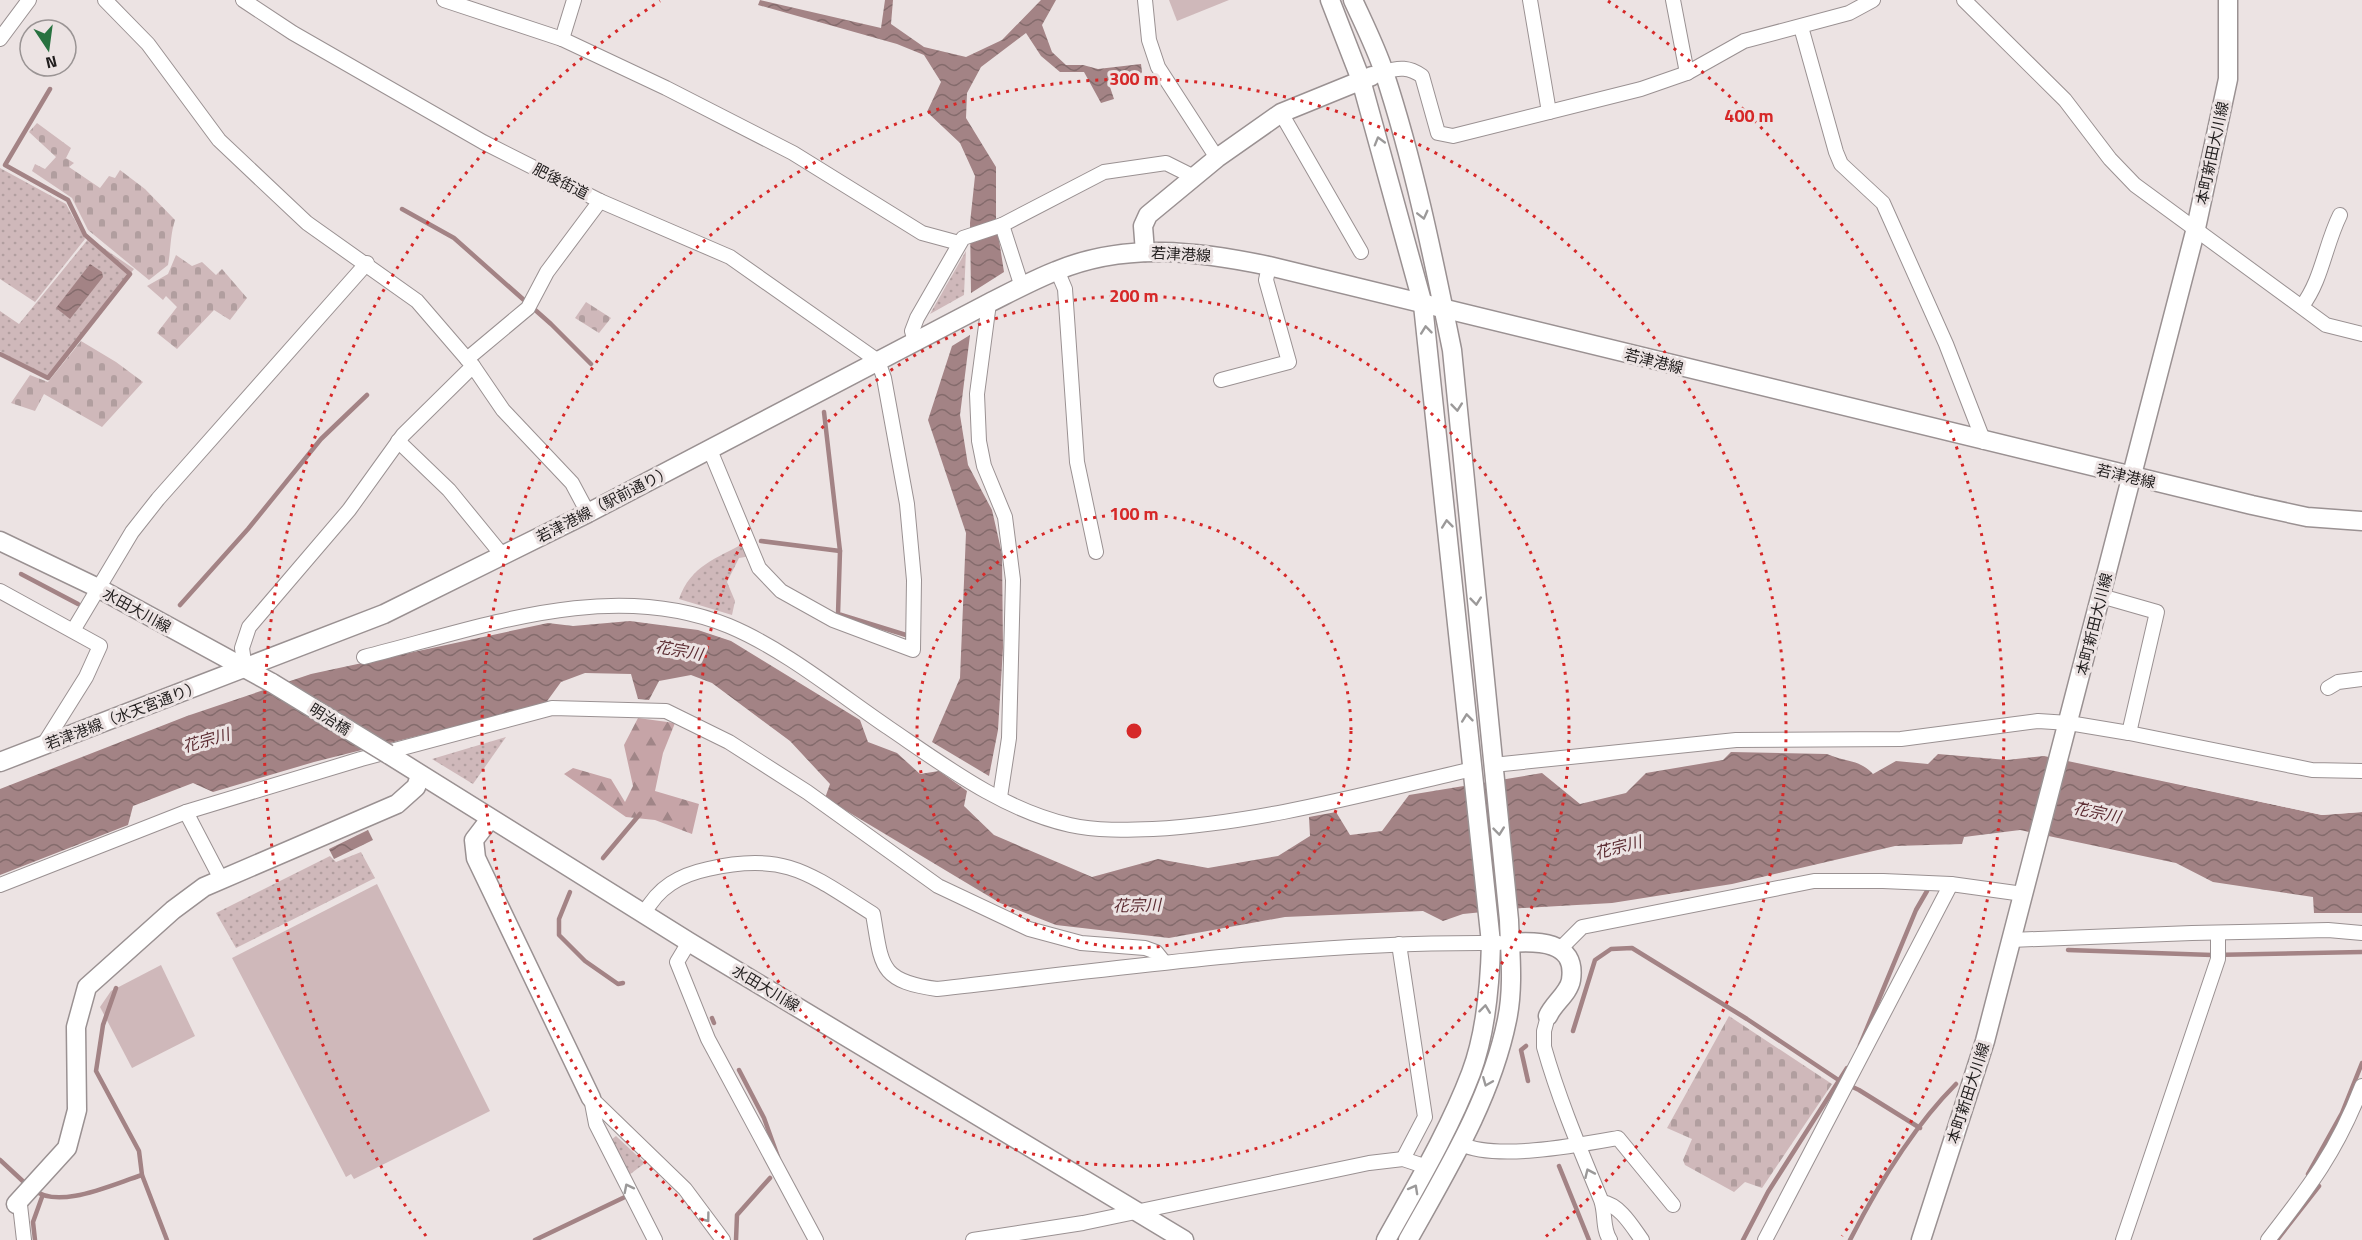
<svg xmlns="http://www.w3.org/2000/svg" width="2362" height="1240" viewBox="0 0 2362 1240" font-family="'Titillium Web','Noto Sans JP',sans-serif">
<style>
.green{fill:url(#green-dots)}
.forest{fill:url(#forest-firs)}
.cemetery{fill:url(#cemetery-stones)}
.pitch{fill:#cfb8ba}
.water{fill:url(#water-waves)}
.pier{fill:#ece3e3}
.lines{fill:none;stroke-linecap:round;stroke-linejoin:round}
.stream{stroke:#a38385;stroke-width:4.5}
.street-casing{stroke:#9a9192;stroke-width:16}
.secondary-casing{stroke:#9a9192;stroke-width:21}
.street{stroke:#fff;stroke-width:14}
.secondary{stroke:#fff;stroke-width:18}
.secondary-bridge-casing{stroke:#9a9192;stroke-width:21;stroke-linecap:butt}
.secondary-bridge{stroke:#fff;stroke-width:18}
.oneway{stroke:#9b9999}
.ring{fill:none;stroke:#d62828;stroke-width:3;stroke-dasharray:3 6}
.labels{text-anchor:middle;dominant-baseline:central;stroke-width:6;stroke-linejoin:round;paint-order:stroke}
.street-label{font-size:15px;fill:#201d1d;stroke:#ece3e3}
.water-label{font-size:16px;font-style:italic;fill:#5b2b31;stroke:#ece3e3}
.centre{fill:#d62828;stroke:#ece3e3;stroke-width:3}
.ring-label{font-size:18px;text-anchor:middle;font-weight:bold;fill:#d62828;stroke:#ece3e3;stroke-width:6;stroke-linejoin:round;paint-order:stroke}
</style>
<defs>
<pattern id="green-dots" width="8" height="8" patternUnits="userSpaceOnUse" patternTransform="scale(1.5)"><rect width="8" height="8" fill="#cfb8ba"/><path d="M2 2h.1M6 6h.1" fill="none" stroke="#b19e9f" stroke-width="1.8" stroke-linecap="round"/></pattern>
<pattern id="forest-firs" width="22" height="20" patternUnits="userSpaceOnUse" patternTransform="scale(1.5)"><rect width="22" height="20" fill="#c6a4a7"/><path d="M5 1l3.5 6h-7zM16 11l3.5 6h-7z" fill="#a08587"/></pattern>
<pattern id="cemetery-stones" width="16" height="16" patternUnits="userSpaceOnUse" patternTransform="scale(1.5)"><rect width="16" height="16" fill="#cfb8ba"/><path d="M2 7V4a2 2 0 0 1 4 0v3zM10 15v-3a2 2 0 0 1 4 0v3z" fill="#b19e9f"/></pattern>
<pattern id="water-waves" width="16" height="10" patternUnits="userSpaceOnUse" patternTransform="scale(1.5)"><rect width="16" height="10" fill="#a38385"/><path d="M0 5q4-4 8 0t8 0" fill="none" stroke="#846b6c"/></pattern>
</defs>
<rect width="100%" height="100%" fill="#ece3e3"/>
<!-- green -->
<g class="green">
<polygon points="0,168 66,204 85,239 35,302 0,279"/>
<polygon points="89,238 134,269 48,378 10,360 0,351 0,311 19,324"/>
<polygon points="966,251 964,295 930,314"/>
<path d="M746,542l5,14 -12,2 -12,24 8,19 -3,14 -53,-16c12,-34 37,-40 67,-57z"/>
<polygon points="506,737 473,784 432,759"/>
<polygon points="361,852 375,878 236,948 216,913 330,856 336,862"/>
<polygon points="616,1136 645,1163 629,1175 611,1140"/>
</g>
<!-- forest -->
<polygon class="forest" points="638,718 675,723 663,753 655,791 699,804 692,834 655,820 626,817 564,774 573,768 611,779 625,802 633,786 624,745"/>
<!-- cemetery -->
<g class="cemetery">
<path d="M37,123l34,25 -5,10 8,5 -5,4 31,21 9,-12 6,2 5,-8 25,19 30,31c-5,16 -4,29 -7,45l-19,15 -61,-50 -16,-32 -40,-27 3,-7 10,5 11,-12 -27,-25z"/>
<polygon points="176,255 192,266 202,262 216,275 222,269 247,298 230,320 214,310 177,349 157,333 177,307 166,296 163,300 147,286 168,274"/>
<polygon points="586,302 611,318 599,333 575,318"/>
<polygon points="81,341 116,362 143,382 102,427 44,394 35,411 11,403 30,375 48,382"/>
<polygon points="1729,1016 1832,1084 1762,1188 1745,1182 1734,1192 1685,1165 1683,1160 1692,1139 1667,1128"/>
</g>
<!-- pitch -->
<g class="pitch">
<polygon points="1169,0 1229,0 1177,21"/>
<polygon points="377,884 490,1111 354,1179 351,1174 346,1177 232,958"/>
<polygon points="161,965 195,1036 132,1068 100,1007 111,991"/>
</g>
<!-- water -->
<g class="water">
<polygon points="760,0 881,28 885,0 893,0 891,24 924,47 966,57 1002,40 1041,0 1056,0 1042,25 1052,52 1066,65 1083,65 1098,69 1141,64 1142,72 1138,78 1109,84 1114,99 1101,103 1084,72 1060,72 1041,56 1026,33 981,67 967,93 966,118 996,167 996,220 1004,272 971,293 970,223 975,176 960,143 927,112 941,82 924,55 897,44 758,5"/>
<polygon points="90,264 102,272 103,277 70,319 56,308"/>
<polygon points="970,335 960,415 968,465 992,510 1002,554 1003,648 998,730 989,776 932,742 960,678 966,533 928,420 952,346"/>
<path d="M630,621l68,9 33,11 129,79 8,22 29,11 23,21 19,-3 28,20 -3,15 30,29 98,42 66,-18 50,9 70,-12 32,-20 -1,-19 27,-5 14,23 32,-4 27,-36 133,-22 38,31 46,-11 20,-20 77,-13 8,-8 96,2c18,8 32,5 46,20l23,-13 32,3 10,-10 69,6 37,-4 278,59 40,-3v101h-48l-1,-16 -100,-15 -37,-19 -156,-33 -56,7 -2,7 -67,2 -163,38 -120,19 -90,5 -59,6 -20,7 -20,-10 -138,6 -116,21 -113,-13 -56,-22 -175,-105 5,-14 -40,-43 -78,-58 -21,-8 -32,6 -10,19 -11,-1 -7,-25 -46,-1 -24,9 -16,22 -231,58 -101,30 -20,-9 -60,23 -5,19 -128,50v-86l187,-73 124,-42 237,-51 25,3z"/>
<polygon points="368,830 373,840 334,859 329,849"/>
</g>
<!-- pier -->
<polygon class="pier" points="2120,768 2322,812 2362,809 2362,812 2322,815 2119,771"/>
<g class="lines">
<!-- stream -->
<g class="stream">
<polyline points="402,209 454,238 551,324 591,364"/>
<polyline points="0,354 48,378 130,274 85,235 68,200 5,165 50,89"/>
<polyline points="824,412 840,551 838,614 906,635"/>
<polyline points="761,541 840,551"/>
<polyline points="21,574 78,604"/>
<polyline points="180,605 248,529 321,439 367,395"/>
<polyline points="603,858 640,814"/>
<polyline points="570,892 559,919 559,935 585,961 618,984 623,983"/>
<polyline points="2068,950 2212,955 2362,952"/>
<polyline points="116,988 103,1025 96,1071 139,1151 142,1175 167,1240"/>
<polyline points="712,1018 714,1023"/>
<polyline points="1573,1031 1595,960 1611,949 1632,948 1747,1019 1840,1081 1859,1090 1920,1128"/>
<polyline points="1860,1045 1916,910 1927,891"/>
<polyline points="1526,1046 1521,1050 1528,1081"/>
<polyline points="739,1070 764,1118 778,1157"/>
<polyline points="0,1160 27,1185"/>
<polyline points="1559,1166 1589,1240"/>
<polyline points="2308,1174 2342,1113 2362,1063"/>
<path d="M34,1190c25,20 79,-6 108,-15"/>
<polyline points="35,1240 33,1222 42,1197"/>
<polyline points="535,1240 627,1196"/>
<polyline points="736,1240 737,1215 770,1178"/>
<polyline points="1743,1240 1768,1192 1847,1068"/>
<path d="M1850,1240c28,-55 62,-112 106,-156"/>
<polyline points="2277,1240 2319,1186"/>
</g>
<!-- street casing -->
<g class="street-casing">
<g id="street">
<polyline points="105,0 148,44 219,140 307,223 417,301 473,366 503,410 572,483 588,513"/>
<polyline points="243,0 293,33 483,142 600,201 730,257 878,361 884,378 907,504 914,580 913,650 833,620 781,591 759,568 710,450"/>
<polyline points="444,0 562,39 666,88 793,153 922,233 959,243"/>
<polyline points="1145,0 1149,40 1158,67 1217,158"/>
<polyline points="1530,0 1549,112"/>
<polyline points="1673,0 1687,73"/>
<polyline points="1964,0 2065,100 2110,159 2135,185 2326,325 2362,334"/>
<polyline points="1801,27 1836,152 1841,164 1883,203 1946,344 1984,442"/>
<polyline points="0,39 29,0"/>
<polyline points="562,39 574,0"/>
<path d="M1384,72c15,-5 25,-5 38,4l16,57 15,3 188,-47 46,-16 57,-32 105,-28 24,-13"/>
<polyline points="1281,113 1361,252"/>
<polyline points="1002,225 1022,287"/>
<polyline points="1057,270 1065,289 1077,462 1096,552"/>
<polyline points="989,303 977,394 979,441 984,466 1005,517 1013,580 1009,738 1000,797"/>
<path d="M2302,306c20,-26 23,-61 38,-91"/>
<polyline points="915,341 912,331 917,318 963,238 1002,225 1104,172 1166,163 1194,177"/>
<polyline points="467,359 528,308 547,272 600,201"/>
<polyline points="1221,380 1289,362 1266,280 1269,266"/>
<polyline points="398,441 449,490 503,556"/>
<polyline points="0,591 100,646 86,677 44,744"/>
<polyline points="2101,596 2157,612 2129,733"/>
<polyline points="74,629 132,532 158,499 367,263"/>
<path d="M364,657c116,-29 246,-80 365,-31 55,23 110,68 160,102 56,38 114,82 181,97 26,6 57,5 83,4 108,-6 215,-36 320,-60"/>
<polyline points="245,669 242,648 249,627 349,510 403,435 473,366"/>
<polyline points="2328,688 2338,682 2362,679"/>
<polyline points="1493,765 1736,740 1901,739 2038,721 2069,723 2129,733 2312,770 2362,771"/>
<polyline points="186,812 221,879"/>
<polyline points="0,885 186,812 361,759 552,708 666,711 729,742 807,792 938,886 1029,929 1081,943 1145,948 1156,952 1164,962"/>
<path d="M644,914c14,-27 36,-39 64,-45 77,-18 102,5 165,45 9,51 5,67 64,75 186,-21 374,-48 562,-46"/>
<polyline points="2011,940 2192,933 2328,930 2362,933"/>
<polyline points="689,942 677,962 708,1039 816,1240"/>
<polyline points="1399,944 1425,1117 1403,1159"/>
<polyline points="1560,949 1582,927 1814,881 1883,881 1951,884 2023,894"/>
<path d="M1548,1016l-4,15v16c15,53 36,102 57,153 5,14 1,28 9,40"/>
<polyline points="591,1098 685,1189 723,1240"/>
<polyline points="591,1098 596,1124 655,1240"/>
<path d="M1461,1144c35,17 118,1 157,-6l55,67"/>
<path d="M1602,1202c18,3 30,24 40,38"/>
<polyline points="20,1205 24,1240"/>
<polyline points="973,1240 1083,1223 1369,1163 1403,1159 1427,1167"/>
<polyline points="1765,1240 1951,884"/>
<polyline points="2123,1240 2218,959 2218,934"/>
<path d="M2268,1240c42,-54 69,-89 94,-154"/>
</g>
</g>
<!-- secondary casing -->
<g class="secondary-casing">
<g id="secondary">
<path d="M1330,0l31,80 62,225 68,638c-1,42 -5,90 -20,130 -22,58 -55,113 -85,167"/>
<path d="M1353,0c11,24 23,48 31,72 30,91 49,185 68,278l57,570c1,32 5,67 -2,100 -16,79 -60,150 -99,220"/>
<polyline points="1145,252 1143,226 1148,215 1217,158 1281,113 1372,76"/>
<polyline points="0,541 98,588 272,683"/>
<polyline points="388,754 689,942 1184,1240"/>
<path d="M0,762l384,-148 204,-101 401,-210c22,-11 44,-23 67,-32 69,-29 142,-20 213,-5l983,239 55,12 55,4"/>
<polyline points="490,819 474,840 476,858 591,1098"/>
<path d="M1509,943c27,-2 68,-3 62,37 -2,13 -18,24 -23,36"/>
<polyline points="16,1204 67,1148 77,1110 76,1027 87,987 173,910 204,887 397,804 416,787 420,776"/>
<polyline points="1921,1240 1985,1041 2196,228 2228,79 2228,0"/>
</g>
</g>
<!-- street -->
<use href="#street" class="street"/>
<!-- secondary -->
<use href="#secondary" class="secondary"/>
<!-- secondary-bridge casing -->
<g class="secondary-bridge-casing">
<polyline id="secondary-bridge" points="272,683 388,754"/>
</g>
<!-- secondary-bridge -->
<use href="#secondary-bridge" class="secondary-bridge"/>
</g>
<!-- one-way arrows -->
<defs><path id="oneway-chevron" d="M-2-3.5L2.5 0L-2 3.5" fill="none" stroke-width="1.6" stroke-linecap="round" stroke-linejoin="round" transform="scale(1.5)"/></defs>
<g class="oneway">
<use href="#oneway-chevron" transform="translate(1379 141) rotate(-106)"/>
<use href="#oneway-chevron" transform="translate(1423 215) rotate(76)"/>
<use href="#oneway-chevron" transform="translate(1426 330) rotate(-96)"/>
<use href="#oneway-chevron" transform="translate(1457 407) rotate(84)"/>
<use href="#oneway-chevron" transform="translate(1447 524) rotate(-96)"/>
<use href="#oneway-chevron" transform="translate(1476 601) rotate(84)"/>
<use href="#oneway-chevron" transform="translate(1467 718) rotate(-96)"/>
<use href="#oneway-chevron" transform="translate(1499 831) rotate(84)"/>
<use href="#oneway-chevron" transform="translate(1485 1009) rotate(-83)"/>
<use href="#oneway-chevron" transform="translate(1487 1082) rotate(112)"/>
<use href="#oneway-chevron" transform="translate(1589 1173) rotate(-114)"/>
<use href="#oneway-chevron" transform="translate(628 1188) rotate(-117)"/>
<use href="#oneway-chevron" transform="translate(1414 1189) rotate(-61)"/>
<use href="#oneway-chevron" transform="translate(706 1218) rotate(53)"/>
</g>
<!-- distance rings -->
<g class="ring">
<circle cx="1134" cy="731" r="217"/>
<circle cx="1134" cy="731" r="435"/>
<path d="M724 1238A652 652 0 1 1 1544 1238"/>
<path d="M426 1236A870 870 0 0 1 660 1M1608 1A870 870 0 0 1 1842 1236"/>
</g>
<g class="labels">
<!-- street labels -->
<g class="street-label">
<text transform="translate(2212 153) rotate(-78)">本町新田大川線</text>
<text transform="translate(561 181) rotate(27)">肥後街道</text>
<text transform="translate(1181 254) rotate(3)">若津港線</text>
<text transform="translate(1654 361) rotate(14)">若津港線</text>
<text transform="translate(2126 476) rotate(13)">若津港線</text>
<text transform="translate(604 504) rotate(-27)">若津港線（駅前通り）</text>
<text transform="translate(137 610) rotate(29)">水田大川線</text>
<text transform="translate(2094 624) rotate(-76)">本町新田大川線</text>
<text transform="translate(123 715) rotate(-21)">若津港線（水天宮通り）</text>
<text transform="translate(330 719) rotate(32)">明治橋</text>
<text transform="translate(766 988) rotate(31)">水田大川線</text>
<text transform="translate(1968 1093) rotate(-72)">本町新田大川線</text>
</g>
<!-- water labels -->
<g class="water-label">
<text transform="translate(679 650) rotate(10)">花宗川</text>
<text transform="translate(206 740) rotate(-16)">花宗川</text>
<text transform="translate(2097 812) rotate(12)">花宗川</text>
<text transform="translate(1618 847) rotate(-15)">花宗川</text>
<text transform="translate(1137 905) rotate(-1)">花宗川</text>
</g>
</g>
<circle cx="1134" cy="731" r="9" class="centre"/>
<g class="ring-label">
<text x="1134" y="85">300 m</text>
<text x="1749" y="122">400 m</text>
<text x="1134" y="302">200 m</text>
<text x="1134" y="520">100 m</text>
</g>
<!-- north arrow -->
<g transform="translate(48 48) rotate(167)"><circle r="28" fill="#ece3e3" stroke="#9a9494" stroke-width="1.5"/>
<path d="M0-4.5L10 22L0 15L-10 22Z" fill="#287240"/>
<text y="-9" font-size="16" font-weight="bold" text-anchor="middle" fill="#201d1d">N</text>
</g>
</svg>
